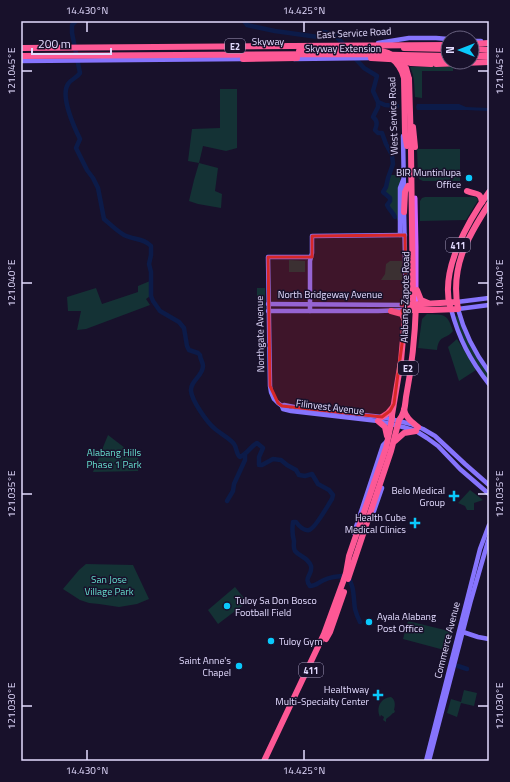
<svg xmlns="http://www.w3.org/2000/svg" width="510" height="782" viewBox="0 0 510 782" font-family="'Titillium Web',sans-serif">
<style>
.green{fill:#143235}
.water{fill:#0c1b49}
.lines{fill:none;stroke-linecap:round;stroke-linejoin:round}
.river{stroke:#0c1b49;stroke-width:4.5}
.highway-tunnel{stroke:#362f4b;stroke-width:6;stroke-dasharray:6 3;stroke-linecap:butt}
.secondary{stroke:#8674fd;stroke-width:4.5}
.primary{stroke:#d564fd;stroke-width:5}
.highway{stroke:#fd5895;stroke-width:6}
.highway-bridge{stroke:#fd5895;stroke-width:6}
.marked{fill:#d62828;fill-opacity:0.2;stroke:#d62828;stroke-width:3;stroke-linejoin:round}
.ticks{fill:none;stroke:#e3dbff;stroke-width:1.5}
.poi-dot{fill:#0ac9fc;stroke:#18112b;stroke-width:1.5}
.labels{text-anchor:middle;dominant-baseline:central;stroke-width:3;stroke-linejoin:round;paint-order:stroke}
.shield{fill:#18112b;stroke:#a69ebf;stroke-width:1}
.shield-label{font-size:9px;font-weight:bold;fill:#e3dbff}
.street-label{font-size:10px;fill:#e3dbff;stroke:#18112b}
.poi-label{font-size:10px;fill:#e3dbff;stroke:#18112b;text-anchor:end}
.park-label{font-size:10px;fill:#66e0cf;stroke:#18112b}
.neatline{fill:none;stroke:#e3dbff;stroke-width:1.5}
.ticks-label{font-size:10px;text-anchor:middle;fill:#e3dbff}
</style>
<rect width="100%" height="100%" fill="#18112b"/>
<!-- green -->
<g class="green">
<path d="M453,66v5h-31v27l-7,-1c-1,-10 0,-20 -5,-30z"/>
<polygon points="220,89 237,89 237,148 226,151 203,146 199,163 218,168 215,191 222,194 221,208 198,204 189,201 194,180 199,163 188,161 192,129 220,128"/>
<polygon points="417,149 460,149 460,181 423,181 419,179 418,175"/>
<path d="M389,175h11v57c-2,-13 -3,-17 -12,-26l2,-6v-3l-6,-6 4,-5z"/>
<polygon points="425,197 475,197 477,198 478,200 466,220 420,221 420,201 422,198"/>
<polygon points="289,260 305,261 305,272 289,272"/>
<polygon points="390,261 402,261 402,280 381,280 385,274 386,264"/>
<polygon points="150,281 150,296 146,299 150,305 86,329 77,330 81,311 68,311 67,297 96,288 102,304 138,292 138,286"/>
<rect x="257" y="288" width="8" height="26"/>
<path d="M427,314c18,1 20,-1 26,17 -7,9 -14,3 -16,19l-19,-2 4,-29z"/>
<polygon points="458,316 463,331 469,343 483,367 489,374 489,382 468,350 454,317"/>
<polygon points="457,339 476,370 459,381 448,347"/>
<polygon points="108,435 138,458 139,462 138,471 93,472"/>
<polygon points="470,490 483,500 474,503 474,510 467,510 465,506 458,503"/>
<polygon points="86,564 133,565 149,599 137,604 119,607 99,604 89,603 80,600 63,589 79,570"/>
<polygon points="235,587 247,602 218,624 208,610"/>
<polygon points="408,621 453,632 448,651 403,639"/>
<polygon points="464,690 477,693 474,706 461,703 457,717 447,713 451,699 461,702"/>
<path d="M391,697c5,3 4,9 3,13l1,1 -1,2h-1l-3,3 -4,3v3l-3,-2 1,-3 -3,-2 -1,2c-4,-9 0,-19 11,-20z"/>
</g>
<!-- water -->
<polygon class="water" points="417,104 459,104 466,107 489,108 489,111 466,110 417,110 416,107"/>
<g class="lines">
<!-- river -->
<g class="river">
<path d="M76,21l-4,4v8l8,40c-3,5 -9,6 -12,11 -8,12 6,43 12,55l-4,9 11,22 6,8 5,10 6,31c6,5 13,12 20,16 10,5 20,3 27,11v9l-2,9 2,8v24l2,5 7,10 19,11 5,6 3,18 2,4 9,3 2,2c0,4 3,7 3,11 0,10 -13,15 -12,25 1,10 16,31 23,37 5,5 16,10 20,16 3,4 2,10 6,13 7,-3 10,-10 17,-14l6,5 -4,9v8h3l11,-6 8,1 6,5 9,5 3,5 6,1 7,-2 6,10 11,6 4,5 -1,4c-4,6 -17,30 -23,31 -5,1 -10,-4 -13,-8h-3c-1,7 -1,12 1,19 0,3 -1,7 1,10 5,6 13,6 16,15 2,9 -8,11 -1,20 6,0 9,-4 14,-6 8,-4 16,-4 23,-4 8,10 6,21 8,33 1,4 3,9 5,13"/>
<path d="M244,21l3,4 9,2 19,4 43,6 4,-5c11,0 17,7 24,15"/>
<path d="M353,56l11,12 13,8 -4,15 5,11v5l-5,10c5,4 4,8 2,13l3,3h4l4,11 6,11 1,9 -5,14 -2,9 -3,5 7,6v3l-3,4c2,5 6,7 8,12"/>
<polyline points="378,102 385,105 397,106"/>
<polyline points="227,501 233,491 234,484 245,460 245,455"/>
<polyline points="458,666 467,669"/>
</g>
<!-- highway-tunnel -->
<polyline class="highway-tunnel" points="409,314 409,300"/>
<!-- secondary -->
<g class="secondary">
<polyline points="472,41 481,41"/>
<polyline points="378,43 409,38 436,38 448,39"/>
<polyline points="294,59 373,58"/>
<polyline points="21,61 245,59"/>
<polyline points="403,136 404,193"/>
<polyline points="400,235 400,188 403,180"/>
<polyline points="311,257 268,257 270,386 271,392 274,399 278,403 282,406 283,409 291,411 378,421 403,427 416,431 427,438 438,446 460,469 489,494"/>
<polyline points="457,302 489,298"/>
<polyline points="268,304 406,305 404,210"/>
<path d="M489,305l-31,4c6,23 17,44 31,63"/>
<path d="M451,309c8,30 19,51 38,75"/>
<polyline points="268,311 378,311 406,310"/>
<polyline points="310,311 310,261 312,253 312,236 405,235"/>
<polyline points="282,406 284,405 299,408 382,417 411,424 423,429 435,436 465,464 489,485"/>
<polyline points="374,511 382,488"/>
<polyline points="354,533 383,445 387,441"/>
<polyline points="463,632 478,637 489,639"/>
<polyline points="426,761 480,549 489,525"/>
<polyline points="429,761 471,600 489,538"/>
</g>
<!-- primary -->
<polyline class="primary" points="415,198 416,247 416,305"/>
<!-- highway -->
<g class="highway">
<polyline points="472,44 489,43"/>
<polyline points="404,48 448,49"/>
<polyline points="472,49 489,50"/>
<polyline points="21,56 357,54 448,56"/>
<polyline points="472,56 489,56"/>
<path d="M390,57c8,6 12,12 14,21l1,56 2,12"/>
<polyline points="243,59 297,58"/>
<polyline points="403,61 411,63 431,64"/>
<polyline points="436,64 489,62"/>
<polyline points="409,79 411,146"/>
<polyline points="413,127 415,147"/>
<polyline points="411,150 413,300"/>
<path d="M467,191c9,4 13,0 15,11"/>
<polyline points="404,212 405,192 408,186"/>
<polyline points="417,290 421,300 428,303"/>
<path d="M450,306c-10,-36 18,-85 39,-114"/>
<path d="M406,310h26l26,-1c-8,-42 9,-71 31,-105"/>
<polyline points="391,311 402,314 405,321"/>
<path d="M404,410c2,8 8,12 14,17"/>
<polyline points="382,417 388,413 393,407"/>
<polyline points="378,421 385,427 387,436"/>
<polyline points="395,441 404,433 416,431"/>
<path d="M348,579l43,-128 8,-31c6,-6 6,-15 7,-23 6,-31 9,-61 10,-92"/>
<polyline points="326,639 330,632 344,592"/>
<polyline points="264,761 324,634 343,582 346,573 349,556 386,448 392,419 392,415 401,361 406,305 457,302"/>
</g>
<!-- highway-bridge -->
<g class="highway-bridge">
<polyline points="21,48 448,45"/>
<polyline points="299,51 364,50 381,51 388,53 399,59 406,68 409,79"/>
<polyline points="371,58 406,60 448,60"/>
</g>
</g>
<!-- marked area -->
<path class="marked" d="M405,235l1,56 -5,14h5v5h-4l3,12 -11,82 -4,7 -8,6 -100,-11 -4,-3 -8,-17 -2,-129h44v-21z"/>
<!-- ticks -->
<path class="ticks" d="M87,22v10M304,22v10M22,71h10M478,71h10M22,283h10M478,283h10M22,494h10M478,494h10M22,706h10M478,706h10M87,750v10M304,750v10"/>
<!-- markers -->
<g class="poi-dot">
<circle cx="469" cy="178" r="4"/>
<path d="M452 490h4v4h4v4h-4v4h-4v-4h-4v-4h4z"/>
<path d="M413 517h4v4h4v4h-4v4h-4v-4h-4v-4h4z"/>
<circle cx="227" cy="606" r="4"/>
<circle cx="369" cy="622" r="4"/>
<circle cx="271" cy="641" r="4"/>
<circle cx="239" cy="666" r="4"/>
<path d="M376 689h4v4h4v4h-4v4h-4v-4h-4v-4h4z"/>
</g>
<g class="labels">
<!-- shield labels -->
<g class="shield">
<rect x="225" y="39" width="20" height="14" rx="3"/>
<rect x="446" y="238" width="24" height="14" rx="3"/>
<rect x="398" y="361" width="20" height="14" rx="3"/>
<rect x="299" y="663" width="24" height="14" rx="3"/>
</g>
<g class="shield-label">
<text x="235" y="46">E2</text>
<text x="458" y="245">411</text>
<text x="408" y="368">E2</text>
<text x="311" y="670">411</text>
</g>
<!-- street labels -->
<g class="street-label">
<text transform="translate(354 33) rotate(-3)">East Service Road</text>
<text x="268" y="41">Skyway</text>
<text x="343" y="48">Skyway Extension</text>
<text transform="translate(393 116) rotate(-92)">West Service Road</text>
<text x="330" y="294">North Bridgeway Avenue</text>
<text transform="translate(405 297) rotate(-89)">Alabang-Zapote Road</text>
<text transform="translate(260 334) rotate(-91)">Northgate Avenue</text>
<text transform="translate(330 407) rotate(7)">Filinvest Avenue</text>
<text transform="translate(447 640) rotate(-76)">Commerce Avenue</text>
</g>
<!-- poi labels -->
<g class="poi-label">
<text x="461" y="172">BIR Muntinlupa<tspan x="461" dy="12">Office</tspan></text>
<text x="445" y="490">Belo Medical<tspan x="445" dy="12">Group</tspan></text>
<text x="406" y="517">Health Cube<tspan x="406" dy="12">Medical Clinics</tspan></text>
<text x="235" y="600" text-anchor="start">Tuloy Sa Don Bosco<tspan x="235" dy="12">Football Field</tspan></text>
<text x="377" y="616" text-anchor="start">Ayala Alabang<tspan x="377" dy="12">Post Office</tspan></text>
<text x="279" y="641" text-anchor="start">Tuloy Gym</text>
<text x="231" y="660">Saint Anne's<tspan x="231" dy="12">Chapel</tspan></text>
<text x="369" y="689">Healthway<tspan x="369" dy="12">Multi-Specialty Center</tspan></text>
</g>
<!-- park labels -->
<g class="park-label">
<text x="114" y="452">Alabang Hills<tspan x="114" dy="12">Phase 1 Park</tspan></text>
<text x="109" y="579">San Jose<tspan x="109" dy="12">Village Park</tspan></text>
</g>
</g>
<!-- border -->
<rect width="510" height="782" fill="none" stroke="#18112b" stroke-width="44"/>
<!-- north arrow -->
<g transform="translate(460 50) rotate(270)"><circle r="19" fill="#18112b" stroke="#696280"/>
<path d="M0-3L7 15L0 10L-7 15Z" fill="#0ac9fc"/>
<text y="-6" font-size="11" font-weight="bold" text-anchor="middle" fill="#e3dbff">N</text>
</g>
<!-- scale -->
<path d="M32 48v6h79v-6" fill="none" stroke="#e3dbff" stroke-width="2"/>
<text x="38" y="48" font-size="12" fill="#e3dbff" stroke="#18112b" stroke-width="3" paint-order="stroke">200 m</text>
<rect x="22" y="22" width="466" height="738" class="neatline"/>
<g class="ticks-label">
<text x="87" y="14">14.430°N</text>
<text x="304" y="14">14.425°N</text>
<text transform="translate(499 71) rotate(-90)" y="4">121.045°E</text>
<text transform="translate(11 71) rotate(-90)" y="4">121.045°E</text>
<text transform="translate(499 283) rotate(-90)" y="4">121.040°E</text>
<text transform="translate(11 283) rotate(-90)" y="4">121.040°E</text>
<text transform="translate(499 494) rotate(-90)" y="4">121.035°E</text>
<text transform="translate(11 494) rotate(-90)" y="4">121.035°E</text>
<text transform="translate(499 706) rotate(-90)" y="4">121.030°E</text>
<text transform="translate(11 706) rotate(-90)" y="4">121.030°E</text>
<text x="87" y="774">14.430°N</text>
<text x="304" y="774">14.425°N</text>
</g>
</svg>
